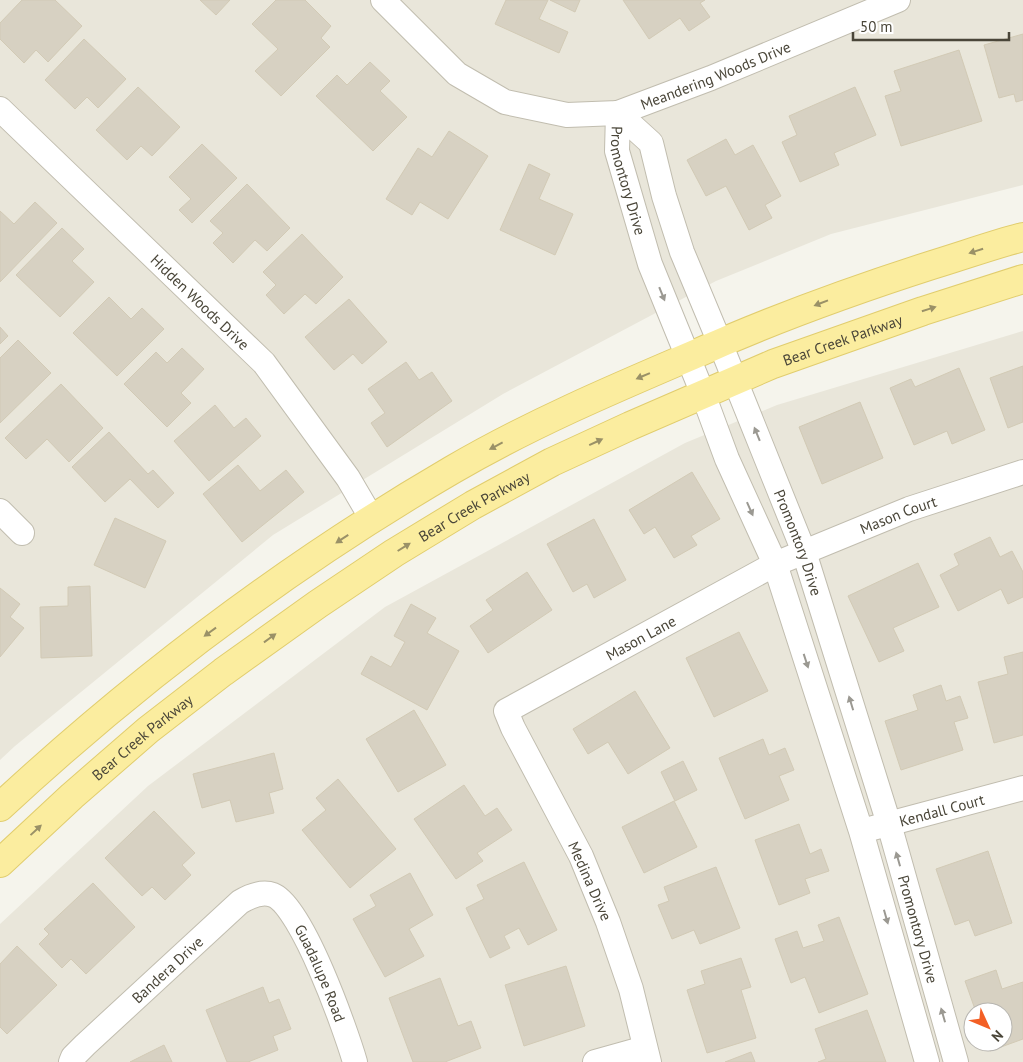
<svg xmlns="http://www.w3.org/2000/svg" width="1023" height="1062" viewBox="0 0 1023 1062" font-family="'PT Sans',sans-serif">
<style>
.residential{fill:#e9e6da;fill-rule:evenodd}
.building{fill:#d7d1c2;stroke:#d2cab5}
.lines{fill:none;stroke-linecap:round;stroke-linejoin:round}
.minor-casing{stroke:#c1bdaf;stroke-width:26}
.major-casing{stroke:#e1cd6e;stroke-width:30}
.minor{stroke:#fff;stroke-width:24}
.major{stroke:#fbed9f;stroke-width:28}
.oneway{fill:#9a9167}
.oneway2{fill:#9b9992}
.labels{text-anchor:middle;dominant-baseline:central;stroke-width:4;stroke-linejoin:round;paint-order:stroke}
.street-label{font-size:15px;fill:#4a4639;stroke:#fff}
</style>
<rect width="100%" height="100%" fill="#f5f4ec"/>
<!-- residential -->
<g class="residential">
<polygon points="0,0 1023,0 1023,185 831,234 716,281 503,394 273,535 15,746 0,760"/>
<path d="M1023,331v731h-1023v-138l148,-138 237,-179 300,-164 92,-38zM973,1012h30v30h-30z"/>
</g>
<!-- building -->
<g class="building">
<polygon points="22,0 55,0 82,26 48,62 36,50 24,63 0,39 0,23"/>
<polygon points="200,0 230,0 216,15"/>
<polygon points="276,0 305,0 331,26 321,38 330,47 281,96 255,71 278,49 252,24"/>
<polygon points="506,0 548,0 539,19 568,32 559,53 495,24"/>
<polygon points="550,0 580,0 575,12"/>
<polygon points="623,0 705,0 700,3 710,17 689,31 680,18 649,39"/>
<polygon points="1023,34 1023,100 1016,102 1014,94 999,98 984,45"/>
<polygon points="84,39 126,79 98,108 87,97 75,109 45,80"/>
<polygon points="959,50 982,121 901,146 885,96 901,91 894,71"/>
<polygon points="370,62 390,81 380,91 407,117 373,151 316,96 337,75 347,85"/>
<polygon points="138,87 180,127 152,156 141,146 127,160 96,130"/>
<polygon points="855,87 876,135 834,153 839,165 800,182 782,142 797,135 789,116"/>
<polygon points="449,131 488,156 448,219 420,202 412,215 386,199 418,148 432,157"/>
<polygon points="726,139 735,155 753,145 781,196 765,205 772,218 749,230 726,186 706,196 687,160"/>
<polygon points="202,144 237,178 192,223 179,210 191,199 169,177"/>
<polygon points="529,164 550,174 539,199 573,214 555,255 500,230"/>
<polygon points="247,184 290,228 267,251 255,240 233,263 213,243 223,233 210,221"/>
<polygon points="35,202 57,223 0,282 0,211 14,224"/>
<polygon points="62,228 84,249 72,261 94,282 60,317 16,275"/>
<polygon points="302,234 343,277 316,304 305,294 284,314 266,295 276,285 263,272"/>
<polygon points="109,297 131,319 142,308 164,329 117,376 73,333"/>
<polygon points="349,299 387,342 362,364 353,354 334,370 305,337"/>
<polygon points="0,327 8,336 0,344"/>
<polygon points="18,340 51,373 0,423 0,358"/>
<polygon points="182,348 204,369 181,393 191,403 167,427 124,384 156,352 167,363"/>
<polygon points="406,362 419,380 432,372 452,401 387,447 371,423 385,413 368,389"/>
<polygon points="1023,366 1023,422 1008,428 990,378"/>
<polygon points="959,368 985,430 952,444 947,431 914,445 890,388 911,379 915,387"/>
<polygon points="61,384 103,428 69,462 47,439 26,459 5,438"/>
<polygon points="860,402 883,458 822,484 799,427"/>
<polygon points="215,405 234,428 246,418 261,436 209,481 174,441"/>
<polygon points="109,432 148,474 153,470 174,493 158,508 130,479 105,502 72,467"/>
<polygon points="238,465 260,491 286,470 304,492 242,542 203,494"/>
<polygon points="692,472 720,519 691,536 697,545 674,558 655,527 644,534 629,510"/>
<polygon points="115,518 166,541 145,588 94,565"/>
<polygon points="594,519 626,580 594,598 587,584 573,592 547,544"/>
<polygon points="990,537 1000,557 1012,551 1023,572 1023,597 1008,604 1001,589 958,611 940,575 959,565 954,554"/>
<polygon points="918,563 939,607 893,628 904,651 879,662 848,596"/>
<polygon points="527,572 552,610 488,653 470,626 493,610 486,600"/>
<polygon points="90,586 92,656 41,658 40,607 68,606 68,587"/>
<polygon points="0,588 20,604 10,617 24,628 0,657"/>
<polygon points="411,604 436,618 427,633 459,651 427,710 361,674 371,656 391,667 405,642 394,636"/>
<polygon points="739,632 768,691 714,717 686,658"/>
<polygon points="1023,652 1023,735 994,743 978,682 1008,674 1004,657"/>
<polygon points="941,685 946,701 960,696 968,718 954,722 963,750 901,770 885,721 918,710 913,695"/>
<polygon points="635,691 670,748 628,774 608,742 588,754 573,729"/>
<polygon points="414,710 446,765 398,792 366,739"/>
<polygon points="763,739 769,755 785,748 794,770 779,776 789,800 745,819 719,758"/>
<polygon points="274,753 283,789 269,793 274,813 236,822 230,800 202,808 193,774"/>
<polygon points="683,761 697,790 675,801 661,772"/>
<polygon points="338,779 396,849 350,888 302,830 326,810 316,798"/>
<polygon points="464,785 485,816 497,808 512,830 477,853 483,861 456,879 414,819"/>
<polygon points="674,801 697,847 644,873 622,827"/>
<polygon points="154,811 195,853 182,865 191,875 165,900 152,887 142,896 105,858"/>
<polygon points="799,824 810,854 821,849 829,871 805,879 810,893 779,905 755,840"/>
<polygon points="988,851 1012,923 975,936 969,920 955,925 936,869"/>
<polygon points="524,862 557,930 528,945 519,928 504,936 510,948 490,958 466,908 484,899 477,885"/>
<polygon points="716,867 740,928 700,944 694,930 672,939 658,905 669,901 664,887"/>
<polygon points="410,873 433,915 409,929 424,956 385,977 353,919 376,906 370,895"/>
<polygon points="93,883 135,927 86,974 71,959 62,968 39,944 49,934 44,929"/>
<polygon points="839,917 868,994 819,1013 805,977 791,983 775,939 797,931 803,948 824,941 818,925"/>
<polygon points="17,946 57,985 7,1034 0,1027 0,964"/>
<polygon points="741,958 751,987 741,990 756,1038 707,1053 687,990 705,984 701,971"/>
<polygon points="566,966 585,1026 524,1046 505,985"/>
<polygon points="996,970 1002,989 1023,982 1023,1039 990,1051 986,1042 1003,1042 1003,1012 976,1012 965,981"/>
<polygon points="440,978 458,1026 471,1021 481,1048 445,1062 413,1062 389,998"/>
<polygon points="263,987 269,1003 279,999 291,1029 273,1036 278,1050 248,1062 227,1062 206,1010"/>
<polygon points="867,1010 886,1062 818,1062 826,1059 815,1029"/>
<polygon points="164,1045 172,1062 130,1062"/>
<polygon points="751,1052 755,1062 725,1062"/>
</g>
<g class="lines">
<!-- minor casing -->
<g class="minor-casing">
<g id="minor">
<path id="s1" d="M383,0l74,74 48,28 62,13 51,-2 93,-35 187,-78"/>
<path id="s2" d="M0,109l264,254 84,115 24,41"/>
<path id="s3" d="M618,113l33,30 13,53 18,56 38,91 84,209 85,272 67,238"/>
<path id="s4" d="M618,113l-1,38 33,113 53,130 24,65 48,105 86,267 66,231"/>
<polyline points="0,511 22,533"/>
<path id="s5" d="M873,828l150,-40"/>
<path id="s6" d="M71,1062l2,-5 12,-12 155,-143c10,-6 22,-11 33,-7 29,11 73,136 82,167"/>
<polyline points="595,1062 645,1048"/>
<path id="s7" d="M649,1062l-18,-73 -23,-67 -27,-66 -68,-128 -7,-17 269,-147 134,-55 114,-37"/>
</g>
</g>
<!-- major casing -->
<g class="major-casing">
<g id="major">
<path d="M0,807c138,-128 289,-242 452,-337 77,-45 159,-80 241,-115 78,-35 158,-64 239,-90 30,-9 60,-20 91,-28"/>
<path id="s8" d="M0,863l72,-67 76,-66 75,-58 95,-68 76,-51 79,-48 79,-43 78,-36 143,-62 150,-53 100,-32"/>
</g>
</g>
<!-- minor -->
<use href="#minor" class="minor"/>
<!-- major -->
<use href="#major" class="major"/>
</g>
<!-- one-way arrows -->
<defs><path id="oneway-solid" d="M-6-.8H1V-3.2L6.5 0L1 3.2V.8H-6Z" transform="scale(1.25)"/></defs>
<g class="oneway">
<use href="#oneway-solid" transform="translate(976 251) rotate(162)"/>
<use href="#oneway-solid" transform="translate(821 303) rotate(159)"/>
<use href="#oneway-solid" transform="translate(929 309) rotate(-18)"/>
<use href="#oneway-solid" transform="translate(643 376) rotate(157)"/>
<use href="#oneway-solid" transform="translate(596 442) rotate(-25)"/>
<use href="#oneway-solid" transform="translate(496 446) rotate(152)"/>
<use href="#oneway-solid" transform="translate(342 539) rotate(147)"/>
<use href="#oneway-solid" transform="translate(404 547) rotate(-32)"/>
<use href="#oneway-solid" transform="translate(210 632) rotate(144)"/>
<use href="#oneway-solid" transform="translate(270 638) rotate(-36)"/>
<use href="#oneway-solid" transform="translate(36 830) rotate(-43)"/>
</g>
<g class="oneway2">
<use href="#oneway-solid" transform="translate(662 294) rotate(68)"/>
<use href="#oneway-solid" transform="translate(757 434) rotate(-112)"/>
<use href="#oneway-solid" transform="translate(750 509) rotate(66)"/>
<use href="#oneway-solid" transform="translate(806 661) rotate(72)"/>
<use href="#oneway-solid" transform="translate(851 703) rotate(-107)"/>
<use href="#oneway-solid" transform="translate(898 859) rotate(-106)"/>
<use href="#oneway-solid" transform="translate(886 917) rotate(74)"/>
<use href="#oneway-solid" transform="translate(943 1015) rotate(-106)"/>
</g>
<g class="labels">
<!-- street labels -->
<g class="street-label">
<text stroke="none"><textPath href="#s1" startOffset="379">Meandering Woods Drive</textPath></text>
<text stroke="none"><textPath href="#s4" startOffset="69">Promontory Drive</textPath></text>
<text stroke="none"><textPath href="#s2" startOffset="278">Hidden Woods Drive</textPath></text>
<text stroke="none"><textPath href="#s8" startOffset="1000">Bear Creek Parkway</textPath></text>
<text stroke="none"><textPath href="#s8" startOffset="595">Bear Creek Parkway</textPath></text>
<text stroke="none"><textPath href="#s7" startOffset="820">Mason Court</textPath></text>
<text stroke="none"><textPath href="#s3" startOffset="471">Promontory Drive</textPath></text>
<text stroke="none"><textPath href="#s7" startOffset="534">Mason Lane</textPath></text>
<text stroke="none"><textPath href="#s8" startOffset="190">Bear Creek Parkway</textPath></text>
<text stroke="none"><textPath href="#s5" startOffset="71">Kendall Court</textPath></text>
<text transform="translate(590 881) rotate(66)">Medina Drive</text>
<text stroke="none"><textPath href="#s3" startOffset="876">Promontory Drive</textPath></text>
<text stroke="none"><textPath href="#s6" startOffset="134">Bandera Drive</textPath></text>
<text stroke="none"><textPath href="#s6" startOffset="361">Guadalupe Road</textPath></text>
</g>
</g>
<!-- north arrow -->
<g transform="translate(988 1027) rotate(134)"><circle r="24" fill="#ffffff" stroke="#b7b5b0"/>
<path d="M0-4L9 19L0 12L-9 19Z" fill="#f35f25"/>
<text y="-8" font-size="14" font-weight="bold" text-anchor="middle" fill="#4a4639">N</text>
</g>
<!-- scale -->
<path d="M853 32v8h156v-8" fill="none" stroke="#4a4639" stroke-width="2.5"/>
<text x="860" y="32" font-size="15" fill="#4a4639" stroke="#ffffff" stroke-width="4" paint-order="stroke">50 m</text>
</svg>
